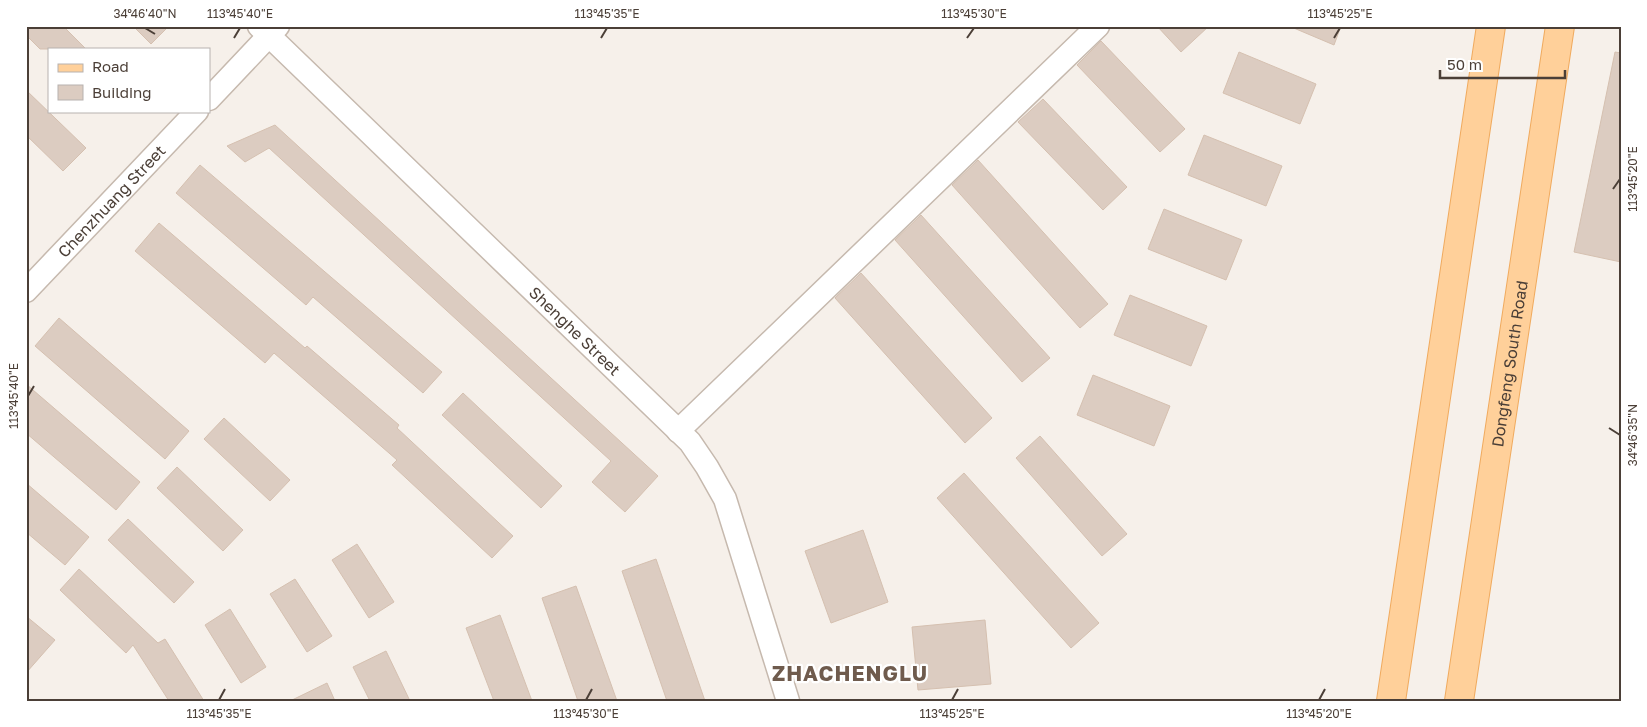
<svg xmlns="http://www.w3.org/2000/svg" width="1647" height="727" viewBox="0 0 1647 727" font-family="'Golos Text',sans-serif">
<style>
.building{fill:#dcccc1;stroke:#d5c0b0}
.lines{fill:none;stroke-linecap:round;stroke-linejoin:round}
.minor-casing{stroke:#c6b9ae;stroke-width:25}
.major-casing{stroke:#f0aa5e;stroke-width:30}
.minor{stroke:#fff;stroke-width:22}
.major{stroke:#ffd09a;stroke-width:28}
.ticks{fill:none;stroke:#4b3f37;stroke-width:2}
.labels{text-anchor:middle;dominant-baseline:central;stroke-width:4.5;stroke-linejoin:round;paint-order:stroke}
.street-label{font-size:16px;fill:#4b3f37;stroke:#fff}
.district-label{font-size:21px;font-weight:bold;letter-spacing:1px;fill:#6f5b4d;stroke:#fff}
.neatline{fill:none;stroke:#4b3f37;stroke-width:2}
.ticks-label{font-size:12px;text-anchor:middle;fill:#4b3f37}
</style>
<rect width="100%" height="100%" fill="#f6f0ea"/>
<!-- building -->
<g class="building">
<polygon points="26,26 63,26 86,49 40,49 26,35"/>
<polygon points="133,26 169,26 151,44"/>
<polygon points="1157,26 1209,26 1181,52"/>
<polygon points="1289,26 1341,26 1334,45"/>
<polygon points="1101,41 1185,129 1160,152 1077,65"/>
<polygon points="1239,52 1316,84 1300,124 1223,93"/>
<polygon points="1615,52 1621,53 1621,262 1574,252"/>
<polygon points="26,90 86,148 63,171 26,135"/>
<polygon points="1043,99 1127,187 1103,210 1018,122"/>
<polygon points="275,125 658,476 625,512 592,482 611,461 269,148 245,162 227,146"/>
<polygon points="1204,135 1282,166 1266,206 1188,175"/>
<polygon points="978,160 1108,304 1080,328 952,185"/>
<polygon points="200,165 442,372 423,393 313,297 306,305 176,193"/>
<polygon points="1164,209 1242,240 1226,280 1148,249"/>
<polygon points="921,215 1050,358 1022,382 895,240"/>
<polygon points="159,223 305,348 307,346 399,425 397,428 513,536 492,558 392,465 397,460 274,353 265,363 135,251"/>
<polygon points="861,273 992,418 965,443 835,298"/>
<polygon points="1130,295 1207,326 1191,366 1114,335"/>
<polygon points="59,318 189,431 165,459 35,346"/>
<polygon points="1093,375 1170,406 1154,446 1077,415"/>
<polygon points="26,384 140,482 116,510 26,433"/>
<polygon points="463,393 562,486 541,508 442,415"/>
<polygon points="224,418 290,480 270,501 204,439"/>
<polygon points="1040,436 1127,534 1102,556 1016,458"/>
<polygon points="177,467 243,530 223,551 157,488"/>
<polygon points="964,473 1099,623 1071,648 937,498"/>
<polygon points="26,483 89,537 65,565 26,532"/>
<polygon points="128,519 194,582 174,603 108,540"/>
<polygon points="863,530 888,602 831,623 805,551"/>
<polygon points="357,544 394,602 369,618 332,560"/>
<polygon points="656,559 705,701 667,701 622,571"/>
<polygon points="79,569 158,643 165,639 204,701 169,701 133,645 126,653 60,590"/>
<polygon points="295,579 332,636 307,652 270,594"/>
<polygon points="576,586 617,701 578,701 542,598"/>
<polygon points="230,609 266,667 241,683 205,625"/>
<polygon points="500,615 532,701 494,701 466,628"/>
<polygon points="26,616 55,640 26,673"/>
<polygon points="985,620 991,684 918,690 912,627"/>
<polygon points="386,651 410,701 370,701 353,667"/>
<polygon points="327,683 335,701 290,701"/>
</g>
<g class="lines">
<!-- minor casing -->
<g class="minor-casing">
<g id="minor">
<path id="s1" d="M259,26l431,416 17,25 18,32 63,202"/>
<polyline points="209,99 278,26"/>
<path id="s2" d="M26,291l171,-180"/>
<polyline points="678,431 1098,26"/>
</g>
</g>
<!-- major casing -->
<g class="major-casing">
<g id="major">
<polyline points="1391,701 1491,26"/>
<path id="s3" d="M1459,701l101,-675"/>
</g>
</g>
<!-- minor -->
<use href="#minor" class="minor"/>
<!-- major -->
<use href="#major" class="major"/>
</g>
<!-- ticks -->
<path class="ticks" d="M145,28l10,6M234,38l6,-10M601,38l6,-10M967,38l7,-10M1334,38l6,-10M1613,189l7,-10M28,396l6,-10M1609,428l11,7M219,700l6,-11M586,700l6,-11M952,700l6,-11M1319,700l6,-11"/>
<g class="labels">
<!-- street labels -->
<g class="street-label">
<text stroke="none"><textPath href="#s2" startOffset="124">Chenzhuang Street</textPath></text>
<text stroke="none"><textPath href="#s1" startOffset="439">Shenghe Street</textPath></text>
<text stroke="none"><textPath href="#s3" startOffset="341">Dongfeng South Road</textPath></text>
</g>
<!-- district labels -->
<g class="district-label">
<text x="850" y="673">ZHACHENGLU</text>
</g>
</g>
<!-- border -->
<rect width="1647" height="727" fill="none" stroke="#ffffff" stroke-width="55"/>
<!-- legend -->
<rect x="48" y="48" width="162" height="65" fill="#ffffff" stroke="#b7b2af"/>
<rect x="58" y="64" width="25" height="8" fill="#ffd09a" stroke="#b7b2af"/>
<text x="92" y="72" font-size="15" fill="#4b3f37">Road</text>
<rect x="58" y="85" width="25" height="15" fill="#dcccc1" stroke="#b7b2af"/>
<text x="92" y="98" font-size="15" fill="#4b3f37">Building</text>
<!-- scale -->
<path d="M1440 70v8h125v-8" fill="none" stroke="#4b3f37" stroke-width="2.5"/>
<text x="1447" y="70" font-size="15" fill="#4b3f37" stroke="#ffffff" stroke-width="4" paint-order="stroke">50 m</text>
<rect x="28" y="28" width="1592" height="672" class="neatline"/>
<g class="ticks-label">
<text x="145" y="18">34°46'40"N</text>
<text x="240" y="18">113°45'40"E</text>
<text x="607" y="18">113°45'35"E</text>
<text x="974" y="18">113°45'30"E</text>
<text x="1340" y="18">113°45'25"E</text>
<text transform="translate(1633 179) rotate(-90)" y="4">113°45'20"E</text>
<text transform="translate(14 396) rotate(-90)" y="4">113°45'40"E</text>
<text transform="translate(1633 435) rotate(-90)" y="4">34°46'35"N</text>
<text x="219" y="718">113°45'35"E</text>
<text x="586" y="718">113°45'30"E</text>
<text x="952" y="718">113°45'25"E</text>
<text x="1319" y="718">113°45'20"E</text>
</g>
</svg>
